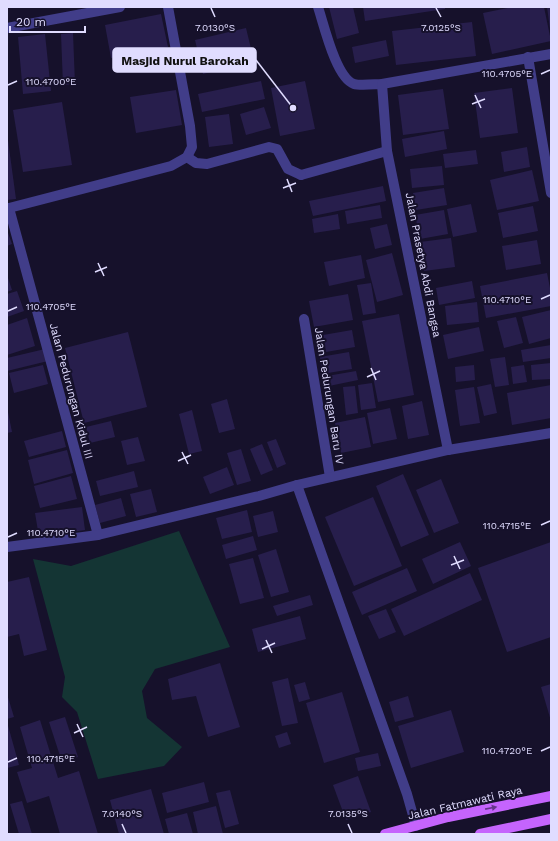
<svg xmlns="http://www.w3.org/2000/svg" width="558" height="841" viewBox="0 0 558 841" font-family="'Work Sans',sans-serif">
<style>
.green{fill:#143534}
.building{fill:#271e4c}
.lines{fill:none;stroke-linecap:round;stroke-linejoin:round}
.lane{stroke:#413d89;stroke-width:10}
.street{stroke:#413d89;stroke-width:10}
.primary{stroke:#c564fd;stroke-width:10}
.oneway{fill:#65368a}
.ticks{fill:none;stroke:#e0dcff;stroke-width:1.5}
.labels{text-anchor:middle;dominant-baseline:central;stroke-width:4;stroke-linejoin:round;paint-order:stroke}
.street-label{font-size:11px;fill:#e0dcff;stroke:#16112b}
.ticks-label{font-size:10px;text-anchor:middle;fill:#e0dcff;stroke:#16112b;stroke-width:4;stroke-linejoin:round;paint-order:stroke}
.leader{fill:none;stroke:#e0dcff;stroke-width:1.5}
.callout-dot{fill:#e0dcff;stroke:#16112b;stroke-width:1.5}
.callout{fill:#e0dcff;stroke:#e0dcff;stroke-width:1.5}
.callout-label{font-size:12px;text-anchor:middle;font-weight:bold;fill:#111}
</style>
<rect width="100%" height="100%" fill="#16112b"/>
<!-- green -->
<polygon class="green" points="179,531 230,647 155,669 142,691 147,718 182,747 164,766 98,779 77,712 62,697 65,677 33,559 71,566"/>
<!-- building -->
<g class="building">
<polygon points="329,7 353,7 359,33 337,39"/>
<polygon points="363,7 445,7 445,9 365,21"/>
<polygon points="512,7 544,7 551,41 492,54 483,13"/>
<polygon points="547,7 551,7 551,29 550,29"/>
<polygon points="161,14 168,47 111,58 105,25"/>
<polygon points="472,22 476,56 396,65 392,31"/>
<polygon points="246,28 254,61 203,74 195,40"/>
<polygon points="73,33 75,84 63,85 61,34"/>
<polygon points="45,34 51,91 23,94 18,37"/>
<polygon points="386,40 389,56 355,63 352,47"/>
<polygon points="261,81 265,99 202,112 198,94"/>
<polygon points="305,81 315,129 280,136 271,88"/>
<polygon points="512,88 518,133 480,138 474,93"/>
<polygon points="443,89 449,129 403,135 398,95"/>
<polygon points="176,90 182,125 136,133 130,97"/>
<polygon points="62,102 72,165 23,172 13,110"/>
<polygon points="264,107 271,128 246,135 240,114"/>
<polygon points="229,114 233,144 209,147 205,117"/>
<polygon points="444,131 447,149 405,157 402,139"/>
<polygon points="7,133 16,199 7,200"/>
<polygon points="527,147 530,167 504,172 501,152"/>
<polygon points="476,150 478,164 445,168 443,154"/>
<polygon points="442,166 444,185 412,188 410,169"/>
<polygon points="532,170 539,201 497,210 490,180"/>
<polygon points="383,186 386,201 313,216 309,201"/>
<polygon points="444,188 447,205 416,210 413,193"/>
<polygon points="471,204 477,232 453,237 447,209"/>
<polygon points="380,205 382,218 347,224 345,211"/>
<polygon points="533,206 538,231 503,238 498,213"/>
<polygon points="444,210 448,234 420,239 415,215"/>
<polygon points="338,214 340,229 314,233 312,219"/>
<polygon points="387,224 392,245 375,249 370,228"/>
<polygon points="7,230 12,244 7,246"/>
<polygon points="451,238 455,267 424,271 420,242"/>
<polygon points="537,240 541,264 506,270 502,246"/>
<polygon points="392,253 403,295 377,302 366,260"/>
<polygon points="361,255 365,278 329,286 324,262"/>
<polygon points="547,273 551,293 551,306 486,318 480,286"/>
<polygon points="7,275 12,290 7,292"/>
<polygon points="472,281 475,298 439,305 436,288"/>
<polygon points="371,283 376,313 363,315 357,285"/>
<polygon points="17,291 24,311 7,317 7,294"/>
<polygon points="348,294 353,320 314,327 309,301"/>
<polygon points="477,302 479,322 447,325 445,306"/>
<polygon points="551,310 551,338 529,344 522,317"/>
<polygon points="399,314 414,395 378,402 362,321"/>
<polygon points="516,317 523,343 504,348 497,321"/>
<polygon points="27,318 35,346 7,355 7,325"/>
<polygon points="479,327 484,351 448,359 443,335"/>
<polygon points="352,330 355,347 326,352 323,335"/>
<polygon points="128,332 147,407 84,423 65,348"/>
<polygon points="551,345 551,358 523,362 521,350"/>
<polygon points="45,349 48,361 7,371 7,358"/>
<polygon points="349,352 352,369 322,374 320,357"/>
<polygon points="505,357 509,385 495,387 490,359"/>
<polygon points="551,363 551,379 532,380 531,365"/>
<polygon points="43,365 48,384 14,393 9,373"/>
<polygon points="474,365 475,380 456,382 455,367"/>
<polygon points="524,365 527,382 513,384 511,367"/>
<polygon points="356,371 358,380 329,386 327,376"/>
<polygon points="372,383 376,408 361,410 358,385"/>
<polygon points="491,384 497,413 484,416 477,387"/>
<polygon points="551,385 551,418 512,425 507,393"/>
<polygon points="355,386 358,413 346,415 343,387"/>
<polygon points="474,387 480,423 460,426 455,390"/>
<polygon points="227,399 235,429 219,433 211,404"/>
<polygon points="422,401 429,435 408,439 402,406"/>
<polygon points="390,408 397,439 373,444 367,413"/>
<polygon points="192,410 202,451 189,454 179,414"/>
<polygon points="8,412 12,432 7,433 7,413"/>
<polygon points="365,417 371,447 341,453 335,423"/>
<polygon points="111,421 115,437 90,443 86,427"/>
<polygon points="62,431 66,447 29,457 24,441"/>
<polygon points="138,437 145,461 127,465 121,441"/>
<polygon points="276,439 286,464 277,468 267,442"/>
<polygon points="262,444 273,470 261,475 250,449"/>
<polygon points="241,449 251,481 237,485 227,453"/>
<polygon points="67,450 73,473 34,484 28,460"/>
<polygon points="227,467 234,485 210,494 203,477"/>
<polygon points="134,471 138,487 100,496 96,481"/>
<polygon points="403,474 429,535 401,547 376,486"/>
<polygon points="71,476 77,499 40,508 34,486"/>
<polygon points="441,479 459,523 434,533 416,490"/>
<polygon points="151,489 157,512 136,517 130,494"/>
<polygon points="373,497 402,566 354,586 325,517"/>
<polygon points="121,498 126,516 100,523 95,505"/>
<polygon points="82,507 85,530 39,537 35,513"/>
<polygon points="247,510 252,532 222,539 216,518"/>
<polygon points="273,511 278,532 258,537 253,516"/>
<polygon points="253,536 257,550 226,559 222,545"/>
<polygon points="460,542 471,566 433,584 422,559"/>
<polygon points="551,542 551,637 507,652 478,568"/>
<polygon points="276,549 289,592 271,597 258,555"/>
<polygon points="253,558 264,598 240,604 229,564"/>
<polygon points="407,568 417,591 362,615 352,592"/>
<polygon points="470,573 482,600 404,636 391,609"/>
<polygon points="29,577 47,650 24,656 19,634 7,637 7,582"/>
<polygon points="310,595 313,605 277,616 273,606"/>
<polygon points="386,609 396,632 379,639 368,616"/>
<polygon points="300,616 306,639 258,652 252,629"/>
<polygon points="220,663 240,727 208,737 196,696 172,700 168,679"/>
<polygon points="288,678 298,723 282,726 272,682"/>
<polygon points="305,682 310,699 299,702 294,685"/>
<polygon points="551,684 551,721 541,687"/>
<polygon points="342,692 360,752 324,763 306,703"/>
<polygon points="7,694 14,717 7,719"/>
<polygon points="408,696 414,717 395,722 389,702"/>
<polygon points="451,710 464,752 411,768 398,726"/>
<polygon points="65,717 78,757 62,762 49,722"/>
<polygon points="40,720 58,778 79,771 98,834 60,834 49,796 27,803 17,772 32,768 20,727"/>
<polygon points="7,722 19,765 7,768"/>
<polygon points="287,732 291,744 279,748 275,736"/>
<polygon points="378,753 381,766 358,771 355,758"/>
<polygon points="358,776 371,812 346,820 333,785"/>
<polygon points="204,782 209,802 167,813 162,793"/>
<polygon points="151,789 164,834 119,834 110,800"/>
<polygon points="230,790 239,824 225,828 216,793"/>
<polygon points="22,801 32,834 19,834 10,804"/>
<polygon points="216,806 223,834 198,834 193,812"/>
<polygon points="187,813 193,834 169,834 165,819"/>
</g>
<g class="lines">
<!-- lane -->
<polyline class="lane" points="301,175 387,151"/>
<!-- street -->
<g class="street">
<path d="M318,7c6,18 18,71 36,77 6,2 22,0 28,0l169,-30"/>
<polyline points="7,28 120,7"/>
<polyline points="528,57 551,193"/>
<polyline points="382,84 387,151 448,450"/>
<polyline points="187,157 196,163 207,164 269,147 277,149 288,169 301,175"/>
<polyline points="7,208 9,208 98,535"/>
<polyline points="9,208 171,166 187,157 192,147 190,126 168,7"/>
<polyline points="304,319 330,477"/>
<polyline points="297,485 407,794 416,826"/>
<polyline points="7,547 98,535 259,496 297,485 448,450 551,433"/>
</g>
<!-- primary -->
<g class="primary">
<polyline points="385,834 448,817 551,796"/>
<polyline points="480,834 551,819"/>
</g>
</g>
<!-- one-way arrows -->
<defs><path id="oneway-solid" d="M-6-.8H1V-3.2L6.5 0L1 3.2V.8H-6Z"/></defs>
<use class="oneway" href="#oneway-solid" transform="translate(491 808) rotate(-11)"/>
<!-- ticks -->
<path class="ticks" d="M211,8l4,9M436,8l5,9M541,74l9,-4M8,85l9,-4M475,95l6,13M472,104l13,-5M287,179l5,13M283,188l13,-5M98,263l6,13M95,272l12,-5M541,299l9,-4M8,311l9,-4M371,368l5,12M367,377l13,-6M182,452l6,12M178,461l13,-6M541,525l9,-4M8,537l9,-4M454,556l6,13M451,565l13,-5M266,640l6,13M262,649l13,-6M77,724l6,13M74,733l13,-6M541,751l9,-4M8,762l9,-4M122,824l4,9M348,824l4,9"/>
<g class="labels">
<!-- street labels -->
<g class="street-label">
<text transform="translate(423 265) rotate(79)">Jalan Prasetya Abdi Bangsa</text>
<text transform="translate(71 391) rotate(75)">Jalan Pedurungan Kidul III</text>
<text transform="translate(329 396) rotate(81)">Jalan Pedurungan Baru IV</text>
<text transform="translate(465 803) rotate(-13)">Jalan Fatmawati Raya</text>
</g>
</g>
<g class="ticks-label">
<text x="441" y="31">7.0125°S</text>
<text x="215" y="31">7.0130°S</text>
<text x="507" y="77">110.4705°E</text>
<text x="51" y="85">110.4700°E</text>
<text x="507" y="303">110.4710°E</text>
<text x="51" y="310">110.4705°E</text>
<text x="507" y="529">110.4715°E</text>
<text x="51" y="536">110.4710°E</text>
<text x="507" y="754">110.4720°E</text>
<text x="51" y="762">110.4715°E</text>
<text x="122" y="817">7.0140°S</text>
<text x="348" y="817">7.0135°S</text>
</g>
<!-- callouts -->
<path class="leader" d="M293 108L256 60"/>
<circle class="callout-dot" cx="293" cy="108" r="4"/>
<rect class="callout" x="113" y="48" width="143" height="24" rx="4"/>
<g class="callout-label">
<text x="185" y="65">Masjid Nurul Barokah</text>
</g>
<!-- border -->
<rect width="558" height="841" fill="none" stroke="#e0dcff" stroke-width="16"/>
<!-- scale -->
<path d="M10 26v6h75v-6" fill="none" stroke="#e0dcff" stroke-width="2"/>
<text x="16" y="26" font-size="12" fill="#e0dcff" stroke="#16112b" stroke-width="3" paint-order="stroke">20 m</text>
</svg>
